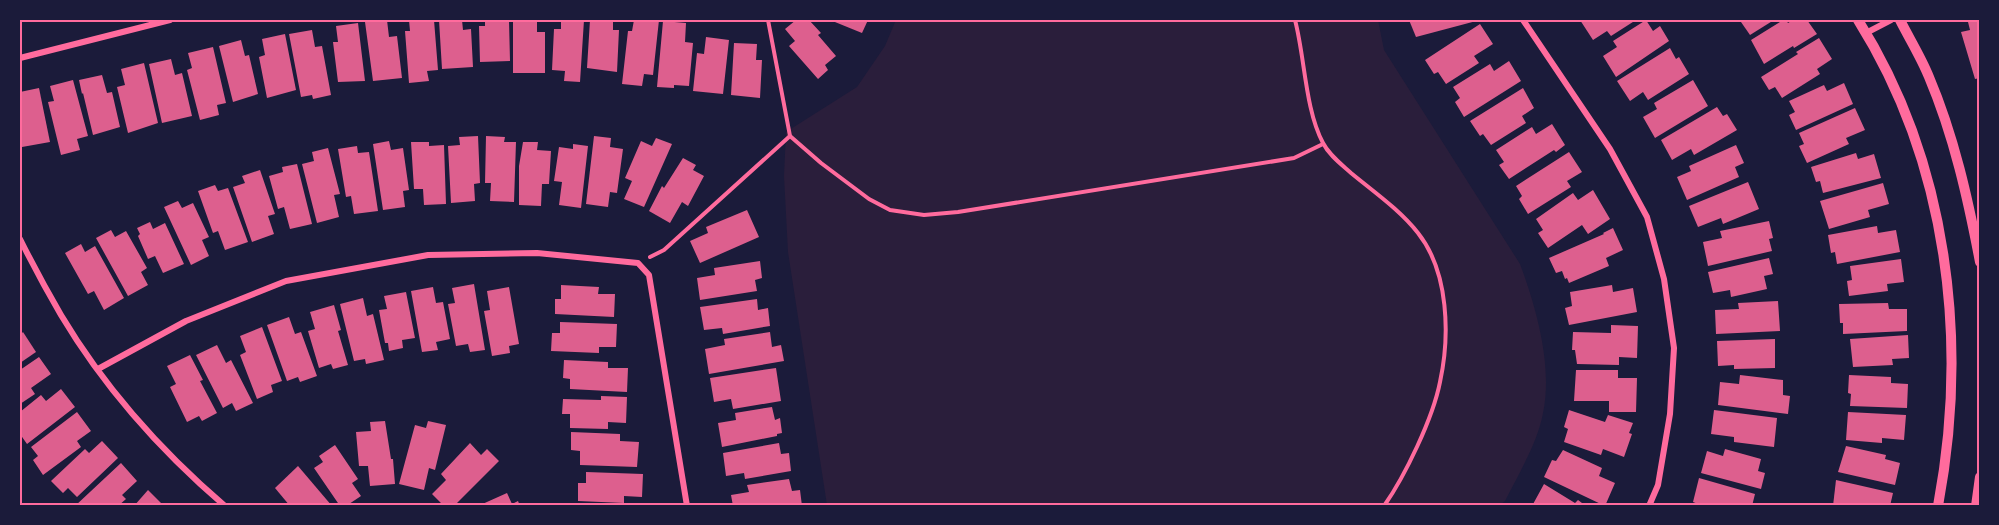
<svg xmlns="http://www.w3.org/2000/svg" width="1999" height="525" viewBox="0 0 1999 525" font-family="'Crimson Pro',serif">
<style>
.green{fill:#2a1e3b}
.building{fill:#dd5f8e}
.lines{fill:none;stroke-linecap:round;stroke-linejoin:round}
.path{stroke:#ff6b9d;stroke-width:4}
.minor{stroke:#ff6b9d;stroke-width:6}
.tertiary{stroke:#ff6b9d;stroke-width:10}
.neatline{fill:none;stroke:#ff6b9d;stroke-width:2}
</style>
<rect width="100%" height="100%" fill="#1b1b3a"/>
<!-- green -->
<path class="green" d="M896,20h482l6,30 136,214c16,43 33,102 23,149 -5,29 -25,62 -38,88l-5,4h-673l-39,-253 -4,-76 2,-44 71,-45 28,-41z"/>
<!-- building -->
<g class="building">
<polygon points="387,20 389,37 397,36 402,78 373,81 365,22"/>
<polygon points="409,20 434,20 438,70 427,71 429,81 409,83 405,31 410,31"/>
<polygon points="439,20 462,20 463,30 471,29 473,67 442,69"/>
<polygon points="485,20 509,20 510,61 480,62 479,26 485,26"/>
<polygon points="513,20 537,20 537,32 545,32 545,73 513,73"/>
<polygon points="561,20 584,20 580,82 564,81 565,71 552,70 554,29 561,29"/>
<polygon points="590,20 613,20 613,30 619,30 617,72 587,68"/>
<polygon points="634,20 659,20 653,75 644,74 642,86 622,84 628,31 632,31"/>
<polygon points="796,20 809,20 821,33 818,35 836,56 825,65 828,70 818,79 789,46 795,41 785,29"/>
<polygon points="830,20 868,20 862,33"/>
<polygon points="1409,20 1480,20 1416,37"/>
<polygon points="1580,20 1636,20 1611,36 1607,31 1593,40"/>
<polygon points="1646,20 1653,31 1660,26 1669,41 1616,77 1603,56 1617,47 1613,41"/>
<polygon points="1745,20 1774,20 1750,35 1741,22"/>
<polygon points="1783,20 1786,20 1788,23 1793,20 1807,20 1817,34 1794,48 1793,46 1764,64 1751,40"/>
<polygon points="1980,20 1980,78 1975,79 1961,32 1970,30 1968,22"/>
<polygon points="663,21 686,23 685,42 693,43 689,86 674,85 674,88 657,87"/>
<polygon points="358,23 365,81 338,82 333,42 338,42 336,26"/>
<polygon points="1480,24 1493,44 1474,56 1479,63 1446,84 1438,72 1434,74 1425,60"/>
<polygon points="312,30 315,47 322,46 331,95 313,99 312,95 301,97 289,34"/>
<polygon points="285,34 296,90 267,98 259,57 265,55 262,39"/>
<polygon points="706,37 729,40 723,94 693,91 697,53 704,54"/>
<polygon points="1819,38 1832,59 1817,69 1820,74 1782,98 1775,87 1769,90 1761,77 1798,54 1796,52"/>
<polygon points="241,40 245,56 249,55 258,94 233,102 219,46"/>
<polygon points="734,43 757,44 756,60 762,60 760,98 731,95"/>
<polygon points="213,47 226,103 217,105 219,115 200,120 187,70 192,68 188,53"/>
<polygon points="1670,48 1676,59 1679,57 1689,74 1648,100 1643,92 1630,101 1617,81"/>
<polygon points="171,59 175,75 182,73 192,116 162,123 149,64"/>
<polygon points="1509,61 1521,81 1464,117 1455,102 1460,98 1453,87 1490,64 1494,71"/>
<polygon points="144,63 158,123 128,133 117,87 125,85 121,69"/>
<polygon points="102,75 107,93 112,92 120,127 93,135 83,93 82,94 79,80"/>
<polygon points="73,80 88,136 77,139 80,150 61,155 48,102 54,101 50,86"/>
<polygon points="1693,80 1708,106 1655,138 1643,117 1657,109 1654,103"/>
<polygon points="1844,83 1853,104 1796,130 1789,115 1795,112 1789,101 1824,85 1827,91"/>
<polygon points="39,88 50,142 22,147 20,136 20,92"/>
<polygon points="1523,88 1534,108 1522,116 1526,123 1491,145 1483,134 1480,136 1470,121"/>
<polygon points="1717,107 1723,116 1727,114 1737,130 1694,155 1691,149 1672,160 1661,140"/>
<polygon points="1855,108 1865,130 1846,138 1849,144 1807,163 1799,146 1804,144 1799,133"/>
<polygon points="1552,124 1565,145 1556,152 1554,150 1509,179 1499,165 1504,162 1496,150 1532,127 1536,134"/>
<polygon points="478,136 480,183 474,184 475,201 451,203 448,146 460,145 459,137"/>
<polygon points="486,136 505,137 504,142 516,142 514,202 490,201 491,183 485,183"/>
<polygon points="594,136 611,138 610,147 623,149 617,193 610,192 608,207 586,204"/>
<polygon points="656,138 672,144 644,207 624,199 632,181 625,178 641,141 652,146"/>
<polygon points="389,141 391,150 403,148 409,190 403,191 405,207 383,210 373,144"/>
<polygon points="411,142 429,142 429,146 444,145 446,204 424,205 423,189 414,189"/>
<polygon points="523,142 538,142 537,150 551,151 549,184 542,184 541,206 519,205 519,166"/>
<polygon points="573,144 588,146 581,208 559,205 562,182 554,181 559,147 573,149"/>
<polygon points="1736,145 1744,163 1735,167 1739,177 1687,200 1677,177 1691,171 1689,166"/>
<polygon points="357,146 358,153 369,152 378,211 354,214 351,196 346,197 338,149"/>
<polygon points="328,148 340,194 334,195 339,217 317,223 302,164 314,161 312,152"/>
<polygon points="1569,152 1582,172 1567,181 1571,187 1528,214 1519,199 1522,196 1516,186"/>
<polygon points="1856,153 1858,159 1874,154 1881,178 1823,193 1820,181 1816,182 1811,167"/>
<polygon points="683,158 696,165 693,170 704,176 688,206 682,202 670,223 649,211 662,186 664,188"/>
<polygon points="297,164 312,224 290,229 284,207 278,209 269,176 283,172 282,167"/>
<polygon points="260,170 275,214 268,216 274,234 252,242 233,187 245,183 242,176"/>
<polygon points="1748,182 1759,209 1723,224 1721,218 1698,227 1689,206"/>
<polygon points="1883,183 1889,204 1868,210 1870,217 1829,229 1820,201"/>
<polygon points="215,185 218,191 228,188 248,242 225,250 218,231 213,233 198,191"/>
<polygon points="1593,190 1610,219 1588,234 1582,225 1548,248 1538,233 1543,230 1536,219 1573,193 1578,200"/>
<polygon points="178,201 182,208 193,203 209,237 202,240 209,256 191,265 164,207"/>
<polygon points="747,210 759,237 700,263 690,241 708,233 706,227"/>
<polygon points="1769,221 1773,238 1769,239 1772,251 1708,266 1703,242 1722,238 1720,231"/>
<polygon points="150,222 153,229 165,223 184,264 163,273 155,256 148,259 138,236 140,234 137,228"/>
<polygon points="1877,226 1878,233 1896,230 1900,252 1837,264 1835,252 1831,253 1828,235"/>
<polygon points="1613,228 1623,250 1606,258 1609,266 1569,283 1567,278 1565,279 1562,271 1556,273 1549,258 1604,234 1603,233"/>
<polygon points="111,230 115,237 126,231 147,268 141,272 148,285 128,296 96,238"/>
<polygon points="81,244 85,252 95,246 124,298 104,310 94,291 88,294 65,253"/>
<polygon points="1769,258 1773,274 1764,276 1767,289 1731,297 1730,290 1713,293 1708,272"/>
<polygon points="1901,259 1904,282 1887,284 1888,291 1849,296 1847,281 1852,280 1850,266"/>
<polygon points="760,261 762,278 755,280 757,291 700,300 697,278 715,275 714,268"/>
<polygon points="474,284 485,350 470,352 468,344 456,346 448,304 455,303 452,288"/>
<polygon points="561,285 599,287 598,294 615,294 614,317 555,314 555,299 561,299"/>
<polygon points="1612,285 1613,292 1633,288 1637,312 1569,325 1565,308 1572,306 1570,292"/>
<polygon points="433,287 436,303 443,302 450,339 436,342 438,350 422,352 411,291"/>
<polygon points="509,287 519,344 509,346 510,353 492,356 484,311 490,310 487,291"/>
<polygon points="406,292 415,338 402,340 403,348 389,351 388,343 385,343 379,310 387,309 384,296"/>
<polygon points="363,298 367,316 373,314 384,360 366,364 365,359 354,361 340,304"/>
<polygon points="757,299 758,310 768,308 770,326 723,334 722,328 704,330 700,307"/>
<polygon points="1778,301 1780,331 1716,334 1715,310 1739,309 1738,303"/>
<polygon points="1888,303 1889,309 1907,309 1907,331 1843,334 1843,323 1840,323 1839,304"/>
<polygon points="334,305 341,330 338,331 348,365 333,369 331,364 319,368 308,331 315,329 310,312"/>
<polygon points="289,317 295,334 301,332 317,376 300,382 298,377 287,381 267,325"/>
<polygon points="560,322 617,324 616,347 599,347 599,353 551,351 552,333 560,333"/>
<polygon points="1611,325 1638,326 1637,358 1619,357 1619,365 1577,364 1575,350 1572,350 1573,332 1611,333"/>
<polygon points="262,327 282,381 271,385 273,392 257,399 240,355 246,352 240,336"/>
<polygon points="23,332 36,352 20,363 20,335"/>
<polygon points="770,332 772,347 781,345 784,361 709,374 705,349 725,345 724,339"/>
<polygon points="1908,335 1909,358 1892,359 1893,365 1853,367 1850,339"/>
<polygon points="1775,339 1775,368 1734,369 1734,365 1718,366 1717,341"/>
<polygon points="217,345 226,363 231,360 253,403 236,411 232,403 223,408 196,355"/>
<polygon points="190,355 203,380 200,381 217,413 202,421 199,416 187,422 170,387 176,384 167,366"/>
<polygon points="39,357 51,374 31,388 35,394 20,404 20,370"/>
<polygon points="564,360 608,362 608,368 628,368 627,392 570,389 570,379 563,378"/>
<polygon points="776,368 781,401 733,409 731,399 714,402 710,378"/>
<polygon points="1576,370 1618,370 1618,378 1637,378 1636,412 1609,412 1609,401 1574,401"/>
<polygon points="1740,375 1783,380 1783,395 1790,396 1788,414 1718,405 1720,382 1739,384"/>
<polygon points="1849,375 1891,377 1891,383 1908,384 1907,408 1850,406 1851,394 1848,393"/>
<polygon points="61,389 75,407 27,444 20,434 20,429 22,427 20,424 20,412 41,395 46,401"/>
<polygon points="601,396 627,397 626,423 608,422 608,429 570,428 570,414 562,414 563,399 601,400"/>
<polygon points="772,407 775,420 780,418 782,433 777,434 777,436 722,447 718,423 736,420 735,413"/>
<polygon points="1569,410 1605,422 1608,415 1633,423 1629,433 1632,434 1624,457 1603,449 1601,455 1564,442 1568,429 1564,427"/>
<polygon points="1714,410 1777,418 1774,447 1734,442 1734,437 1711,434"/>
<polygon points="77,412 91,431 77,441 81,447 43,475 33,460 38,456 31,447"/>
<polygon points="1848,412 1906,415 1904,440 1882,438 1882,443 1846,440"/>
<polygon points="385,421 391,459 393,459 395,484 370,486 368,466 359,466 356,432 371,431 370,422"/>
<polygon points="428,421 446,425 435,470 429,468 424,490 399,484 415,425 426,428"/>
<polygon points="571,432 620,434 620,441 639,442 637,467 580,465 580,451 571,450"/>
<polygon points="102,441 118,458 77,497 68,488 63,493 51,481 85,449 89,453"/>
<polygon points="470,443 481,455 487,449 499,461 454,506 444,506 432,494 446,480 441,474"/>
<polygon points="779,443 781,454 789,453 791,471 745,479 744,473 726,476 723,453"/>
<polygon points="335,445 358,479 352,483 361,496 346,506 340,506 314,468 323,462 319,456"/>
<polygon points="1846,446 1886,455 1885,459 1900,463 1895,485 1838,472"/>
<polygon points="1725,449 1761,459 1758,471 1765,473 1761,489 1701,473 1707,451 1723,456"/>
<polygon points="1563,450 1602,468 1599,476 1615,483 1605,506 1544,477 1552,460 1556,461"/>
<polygon points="121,463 137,481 122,495 126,499 118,506 75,506"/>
<polygon points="298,466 332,506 290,506 275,488"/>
<polygon points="586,472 643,474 642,497 624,496 624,503 578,501 578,483 586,483"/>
<polygon points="1699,478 1755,494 1752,506 1703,506 1693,502"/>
<polygon points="789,479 792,491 800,490 802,506 733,506 731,495 749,492 747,485"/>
<polygon points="1836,480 1893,493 1890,506 1833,506"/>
<polygon points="1544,484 1575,503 1578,500 1586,506 1532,506"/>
<polygon points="148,490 164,506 134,506"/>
<polygon points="507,493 512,504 518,501 520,506 478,506"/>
</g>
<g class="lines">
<!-- path -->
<g class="path">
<polyline points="768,20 790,136 821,163 869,199 890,210 924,215 958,212 1294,158 1323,144"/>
<path d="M1295,20c10,38 10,89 28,123 6,12 18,21 28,30 23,19 49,37 67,60 31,39 32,103 22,149 -7,36 -35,94 -56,124"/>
<polyline points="650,257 664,250 790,136"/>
</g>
<!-- minor -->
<g class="minor">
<polyline points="1523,20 1610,149 1647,217 1664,279 1674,348 1670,414 1658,485 1649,506"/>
<polyline points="1866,33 1891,20"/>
<polyline points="20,58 170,20"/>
<path d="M20,239c13,26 27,52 41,76 43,72 101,137 164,191"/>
<polyline points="98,369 186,321 286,281 428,255 537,253 638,263 649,275 687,506"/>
</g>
<!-- tertiary -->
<g class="tertiary">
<path d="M1858,20c90,143 111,321 80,486"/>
<path d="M1900,20c9,18 21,37 29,57 25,59 39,122 51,185"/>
<polyline points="1976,506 1980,477"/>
</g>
</g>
<!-- border -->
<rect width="1999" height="525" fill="none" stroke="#1b1b3a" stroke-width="42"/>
<rect x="21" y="21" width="1957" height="483" class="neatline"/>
</svg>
